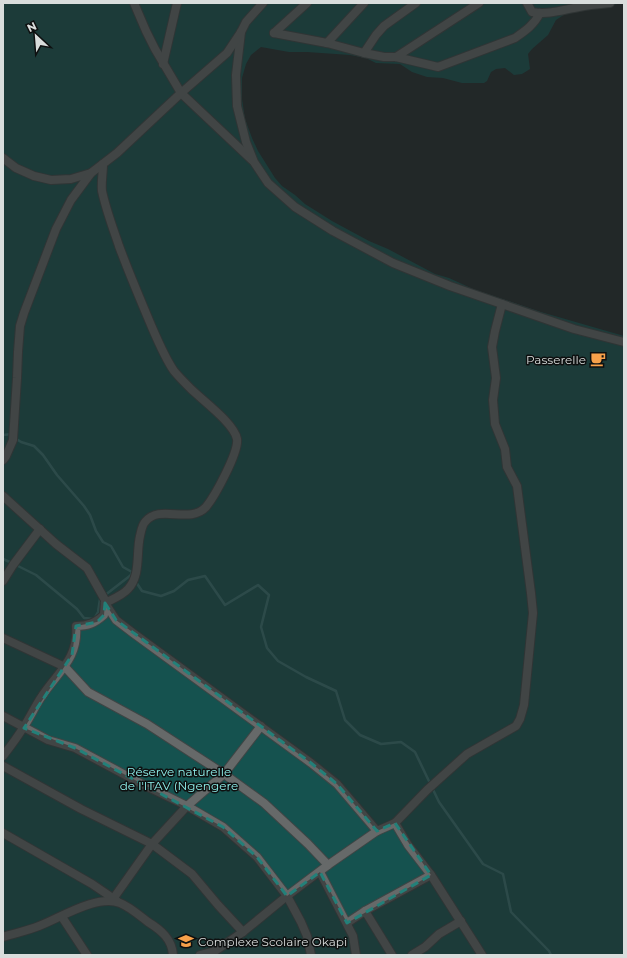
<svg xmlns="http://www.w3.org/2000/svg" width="627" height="958" viewBox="0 0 627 958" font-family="Montserrat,sans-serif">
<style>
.green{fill:#15524f}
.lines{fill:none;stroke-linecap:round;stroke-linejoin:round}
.stream{stroke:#397472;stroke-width:2.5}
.minor-casing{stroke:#3f4545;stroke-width:10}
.minor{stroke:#666969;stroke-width:8}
.marked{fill:none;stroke:#238079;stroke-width:3;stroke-dasharray:8 5;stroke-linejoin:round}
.labels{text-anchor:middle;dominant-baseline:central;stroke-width:3;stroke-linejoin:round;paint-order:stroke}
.poi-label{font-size:12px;fill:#d9dddc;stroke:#0e1010;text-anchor:end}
.park-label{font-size:12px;fill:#8ff0eb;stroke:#0e1010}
</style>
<rect width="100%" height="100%" fill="#222828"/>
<!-- green -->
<polygon class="green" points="3,3 624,3 568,12 556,20 548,35 532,49 528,54 530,69 522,74 514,75 505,68 496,69 491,72 487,81 484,83 462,83 443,78 427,77 412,72 400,64 376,63 366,58 350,55 307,52 289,52 261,47 251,55 246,64 242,78 242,99 245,119 252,138 258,151 275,178 282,186 295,195 305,204 332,221 369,241 388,249 435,274 449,278 473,289 541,312 624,336 624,955 3,955"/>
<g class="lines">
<!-- stream -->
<g class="stream">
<polyline points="3,435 12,434"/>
<polyline points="15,438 21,442 34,446 43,455 57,475 84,506 90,515 96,531 103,542 111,546 123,567 132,572 131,575"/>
<polyline points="3,559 12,563"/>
<polyline points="16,565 36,575 77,609 84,618 94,619 98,612 100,599 131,575"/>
<polyline points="136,582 142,591 161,596 174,591 188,580 205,576 225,605 258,585 269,595 261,627 267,648 278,661 306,677 336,691 345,720 360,735 381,744 401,742 415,752 439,802 483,864 503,874 511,912 549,951 551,955"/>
</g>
<!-- minor casing -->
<g class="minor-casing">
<g id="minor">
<polyline points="134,3 146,31 155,49 181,93 252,160"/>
<path d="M527,3l5,9c17,3 30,-2 47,-5 10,-2 21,-3 31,-4"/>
<polyline points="241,32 236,75 237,106 246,142 254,162 268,183 295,207 333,231 393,263 450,286 574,329 624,342"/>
<path d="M274,33l53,10 37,10 20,4h12l42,10 77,-29c10,-7 19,-13 25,-25"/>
<polyline points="274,33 307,3"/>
<polyline points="327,43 364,3"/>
<polyline points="364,53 376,35 384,26 416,3"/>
<polyline points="396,57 479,3"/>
<polyline points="163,64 177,3"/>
<polyline points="3,158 16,168 34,176 51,180 71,179 91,173 117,153 181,93 227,53 241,32 246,22 263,3"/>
<path d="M103,164c0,9 -2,19 -1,27 4,19 11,37 17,55 10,27 21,53 32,79 6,14 14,33 23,46 5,6 11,12 16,17 12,12 44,35 47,51 2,13 -22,57 -31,68 -17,18 -46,-4 -61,15 -3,3 -4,10 -5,14 -4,16 1,40 -12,53 -5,6 -15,10 -23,14"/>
<polyline points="3,460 6,456 13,440 17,378 18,352 20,326 24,313 56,229 71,200 91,173"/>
<path d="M3,496l53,48 31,24 18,32 -1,15c-9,8 -16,11 -28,11 3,32 -18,46 -34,70 -7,10 -12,22 -19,32 -6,10 -13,19 -20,28"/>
<polyline points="3,581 13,565 40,529"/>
<polyline points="105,603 116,620 133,633 311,763 337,784 377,831"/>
<polyline points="3,638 65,667 88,692 147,724 224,774 264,803 308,844 328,865"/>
<polyline points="3,716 48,740 75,748 142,784 187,806 223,827 257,857 287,896 301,922 307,936 311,955"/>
<polyline points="3,766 81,809 152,844 192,874 218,905 243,932"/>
<polyline points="395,823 408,845 431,875 482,955"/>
<polyline points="3,833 92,884 117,901"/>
<polyline points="320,872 353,936 356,955"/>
<polyline points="113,899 152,844 187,806 224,774 261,726"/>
<polyline points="365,911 392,955"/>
<polyline points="62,917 87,955"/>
<polyline points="347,923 365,911 431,875"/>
<path d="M3,937c12,-4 24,-6 36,-11 21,-8 58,-32 81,-23 10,4 20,13 28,19 13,8 24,17 25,33"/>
<polyline points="200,955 215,951 243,932 287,896 328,865 377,831 395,823 427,790 467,754 516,726 520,719 524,705 533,613 531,593 517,486 507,467 505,449 495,424 493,400 496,378 492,347 495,331 502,304"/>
<polyline points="412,955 425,947 439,934 461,921"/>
</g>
</g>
<!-- minor -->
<use href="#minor" class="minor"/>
</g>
<!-- marked area -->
<path d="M0 0H627V958H0ZM105,603l11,17 195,143 26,21 40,47 18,-8 36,52 -84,48 -27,-51 -33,24 -30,-39 -34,-30 -148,-79 -51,-20 48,-73 4,-29 21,-4 7,-7z" fill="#222828" fill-opacity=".55" fill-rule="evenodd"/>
<path class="marked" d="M105,603l11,17 195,143 26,21 40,47 18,-8 36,52 -84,48 -27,-51 -33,24 -30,-39 -34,-30 -148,-79 -51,-20 48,-73 4,-29 21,-4 7,-7z"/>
<!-- icons -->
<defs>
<g id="cafe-bare" transform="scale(1.2)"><path d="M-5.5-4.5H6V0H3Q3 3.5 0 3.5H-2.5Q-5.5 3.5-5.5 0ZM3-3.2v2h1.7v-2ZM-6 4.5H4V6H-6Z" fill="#f8a14a" stroke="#0e1010" stroke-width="2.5" paint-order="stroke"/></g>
<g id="school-bare" transform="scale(1.2)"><path d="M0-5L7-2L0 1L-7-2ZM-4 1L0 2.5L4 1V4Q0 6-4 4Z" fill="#f8a14a" stroke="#0e1010" stroke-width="2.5" paint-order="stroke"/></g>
</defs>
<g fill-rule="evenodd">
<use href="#cafe-bare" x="598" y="359"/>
<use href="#school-bare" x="186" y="941"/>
</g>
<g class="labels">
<!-- poi labels -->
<g class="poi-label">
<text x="586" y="359">Passerelle</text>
<text x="198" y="941" text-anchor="start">Complexe Scolaire Okapi</text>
</g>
<!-- park labels -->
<g class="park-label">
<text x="179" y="771">Réserve naturelle<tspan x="179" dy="14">de l'ITAV (Ngengere</tspan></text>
</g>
</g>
<!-- border -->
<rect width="627" height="958" fill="none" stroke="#d9dddc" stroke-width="8"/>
<!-- north arrow -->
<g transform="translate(36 36) rotate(334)" stroke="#0e1010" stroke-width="3" paint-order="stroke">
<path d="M0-3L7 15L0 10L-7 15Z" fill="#d9dddc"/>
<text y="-6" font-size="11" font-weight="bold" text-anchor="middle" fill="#d9dddc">N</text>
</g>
</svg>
